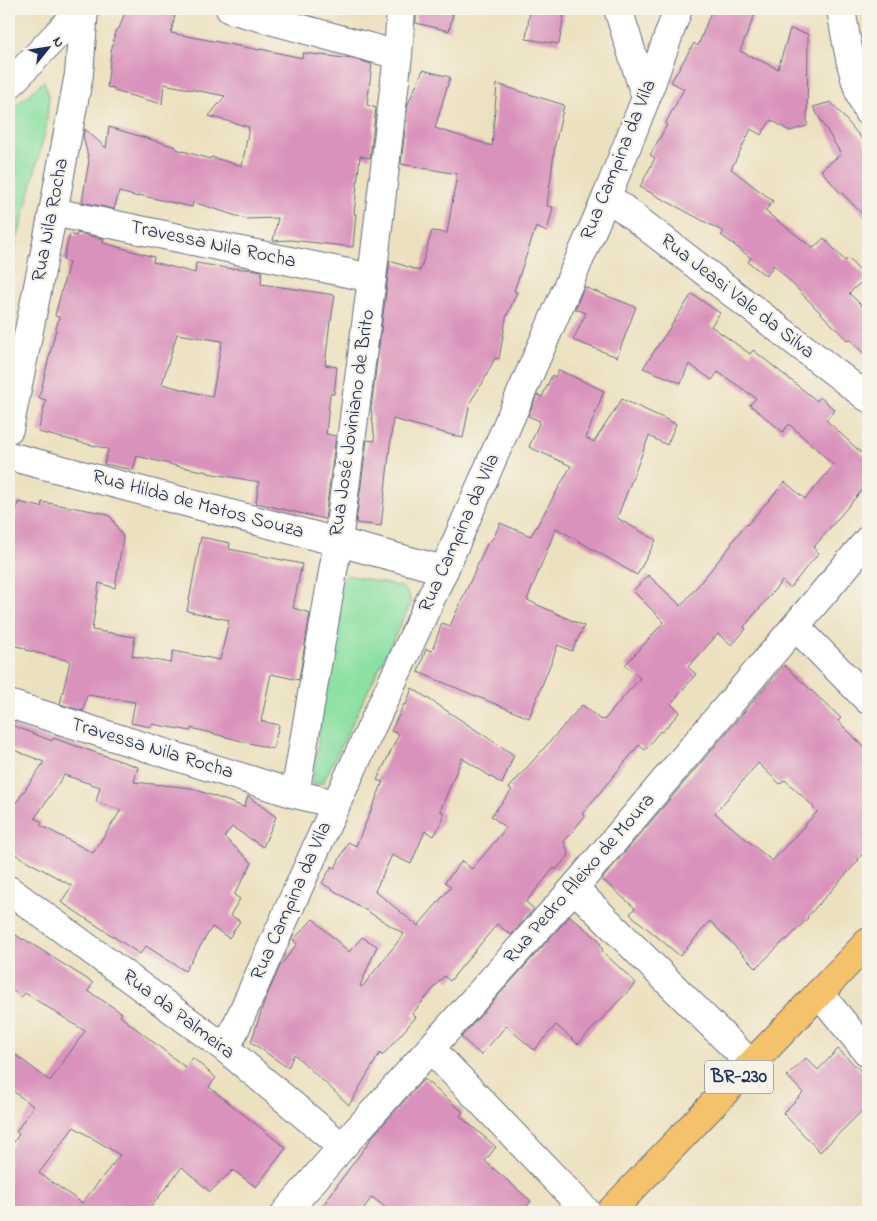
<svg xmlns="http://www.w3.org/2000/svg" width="877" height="1221" viewBox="0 0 877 1221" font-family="'Indie Flower',sans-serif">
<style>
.green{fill:#8be0a2;stroke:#538880}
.building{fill:#d992bb;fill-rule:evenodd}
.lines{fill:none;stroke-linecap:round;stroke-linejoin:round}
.minor-casing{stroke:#646d80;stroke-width:30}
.major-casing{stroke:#646d80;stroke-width:30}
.minor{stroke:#fff;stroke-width:28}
.major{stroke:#f3c26a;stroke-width:28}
.labels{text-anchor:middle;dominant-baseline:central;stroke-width:4.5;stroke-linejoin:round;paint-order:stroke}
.shield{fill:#f7f3e8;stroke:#5d6a87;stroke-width:1}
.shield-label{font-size:19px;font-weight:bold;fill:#1b2f5e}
.street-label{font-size:20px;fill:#1b2f5e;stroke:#f7f3e8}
</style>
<rect width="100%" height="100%" fill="#f7f3e8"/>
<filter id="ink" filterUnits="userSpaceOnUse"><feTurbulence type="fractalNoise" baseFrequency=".02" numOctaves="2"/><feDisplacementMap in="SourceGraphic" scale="10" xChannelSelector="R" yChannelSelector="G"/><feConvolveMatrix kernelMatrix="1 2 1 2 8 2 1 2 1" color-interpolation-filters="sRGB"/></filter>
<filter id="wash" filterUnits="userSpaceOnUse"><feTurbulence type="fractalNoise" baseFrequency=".0096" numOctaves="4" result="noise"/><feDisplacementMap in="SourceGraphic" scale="20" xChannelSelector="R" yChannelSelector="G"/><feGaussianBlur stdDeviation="1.12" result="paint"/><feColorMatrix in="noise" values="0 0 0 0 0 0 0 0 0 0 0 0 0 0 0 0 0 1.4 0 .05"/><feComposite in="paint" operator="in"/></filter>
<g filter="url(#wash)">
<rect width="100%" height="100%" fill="#ece1bf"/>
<!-- green -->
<g class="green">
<polygon points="44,81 49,97 46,128 9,272 9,112"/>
<polygon points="347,575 402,587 409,595 411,603 323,783 312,785 338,591 341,581"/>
</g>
<g id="blocks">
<!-- building -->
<g class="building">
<polygon points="126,9 166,9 176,11 171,33 260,50 260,49 302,58 303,53 353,59 372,64 367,105 376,108 370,158 360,156 354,214 356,214 353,247 291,240 273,241 278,218 246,219 193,202 192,207 139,195 138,197 119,192 114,209 82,202 89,161 83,135 85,129 106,148 109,127 176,147 176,149 210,159 211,157 242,166 249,127 209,116 225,96 164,84 162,104 114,91 114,88 107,87 111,52 116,29 119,29"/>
<polygon points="416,9 454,9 449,31 416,23"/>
<polygon points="530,9 565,9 559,44 526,39"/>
<polygon points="712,9 757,9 740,51 778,69 790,29 808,34 807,126 790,131 771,120 761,135 751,129 731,169 773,201 765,211 813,248 824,238 845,261 848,258 866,278 849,293 868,312 868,358 850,339 848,341 774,265 766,276 748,262 751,258 721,235 724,232 640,187 655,158 650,155 667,125 665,124 684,89 671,82 694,43 698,46"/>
<polygon points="423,70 450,77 435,128 492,146 497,84 564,105 555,145 547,206 553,207 547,232 536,227 514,291 517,292 506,318 499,359 495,358 482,384 470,402 463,438 393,419 381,526 356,523 367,440 375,441 371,408 390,261 420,271 432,231 447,233 457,174 401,164 408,104"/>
<polygon points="831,102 868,146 868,220 842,193 841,194 821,170 841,154 813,107"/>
<path d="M77,233l27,6 -1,4 51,14 -1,5 42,11 1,-10 37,6v-1l23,2 6,1 -1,13 74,11 -4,26h-1l-5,44 12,2 -3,27h-4l-4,40 10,2 -11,83 -69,-16 3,-21 -51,-9v-1l-31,-6 -40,-10 -4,14 -29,-6 4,-15 -70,-17 8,-32 -7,-2 20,-81 -4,-1 14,-54 -6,-2 7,-26 6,2zM177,334l45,7 -10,56 -50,-13z"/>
<polygon points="584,287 636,307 617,357 573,340 586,313 575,309"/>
<polygon points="692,294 720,313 711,326 750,354 753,350 817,401 820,397 835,410 826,420 868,459 868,483 813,548 819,553 805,569 790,588 782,581 744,627 746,629 732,645 718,634 688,667 696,674 671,704 680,712 662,732 660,731 645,750 639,745 582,814 585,816 564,842 569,855 556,870 554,868 526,902 534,909 511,935 497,924 450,981 444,976 412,1014 416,1017 382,1056 380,1053 349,1105 294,1054 288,1068 251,1042 265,1000 280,966 297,944 293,940 313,919 349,952 362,937 377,946 360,986 362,987 404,934 322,883 332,866 335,868 348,842 356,846 383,782 377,780 399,734 391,731 404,704 406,705 412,688 514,755 502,784 462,758 440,811 443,812 443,820 434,836 425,831 411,864 392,855 375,891 418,926 451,887 445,882 462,861 472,869 506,828 491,816 512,790 509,788 582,705 601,720 602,719 604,720 640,678 625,665 664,622 633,591 648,575 681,606 732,544 731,543 746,524 747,525 785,482 805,499 834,465 789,424 783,432 750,405 756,398 718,372 712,380 689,364 681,383 643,368"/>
<polygon points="559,370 604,391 586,438 594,442 622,399 676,424 667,445 649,436 617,518 656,540 637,575 556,528 527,600 584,626 572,651 558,645 529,718 418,672 426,649 432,651 442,623 450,626 487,544 494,537 500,523 531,536 571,466 529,447 540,421 528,416 537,395 542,397 552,375 555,377"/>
<polygon points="18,502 41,507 42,502 104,513 111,517 123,537 115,588 99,583 92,630 135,637 132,656 171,663 173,651 220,660 229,620 187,611 201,537 230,543 229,549 302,564 293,608 310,613 299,680 271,674 261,721 279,725 273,749 191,728 191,731 152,724 151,727 131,723 135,702 87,695 83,711 60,704 70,661 26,650 26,648 9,645 9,533 12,534"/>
<path d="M784,665l57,53 -3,3 30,30v97l-10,11 1,1 -52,57 1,1 -21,22 -1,-1 -30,29 -46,-47 -30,35 -50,-42 5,-6 -33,-29zM758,763l22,21 5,-4 29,27 -1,1 4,4 -45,49 -57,-48z"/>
<path d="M9,724l43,17 1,-3 85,29 -4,15 57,6 53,19 4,-11 28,21 -13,30 -31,-20 -8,10 28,26 -18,32 6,4 -10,16 10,6 -11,17 -17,-11 -27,44 -39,-25 -6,8 -79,-52 11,-16 -63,-35v-38l35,-51 -35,-14zM64,775l36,12 -4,15 25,8 -28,43 -53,-28 2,-3 -7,-4z"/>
<polygon points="570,916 599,940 603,952 636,983 578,1044 556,1025 534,1050 506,1026 481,1055 461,1037"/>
<path d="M9,930l14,10 1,-1 69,44 -5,8 34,22 -2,3 65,51 8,-9 23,20 -7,9 77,61 -30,39 -23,-17 -23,22 -28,-25 -35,45h-138v-62l10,-16 -3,-2 17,-26 -24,-18v-38l41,31 35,-50 -60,-38 -4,5 -12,-11zM74,1127l46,28 -38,48 -43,-30z"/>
<polygon points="838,1049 868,1078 868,1105 820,1152 783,1113 803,1093 787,1076 806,1058 818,1070"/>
<polygon points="424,1079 463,1112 460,1116 496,1147 485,1161 531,1201 522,1212 391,1212 372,1197 361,1212 318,1212 343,1177 371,1139 370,1139"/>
</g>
</g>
</g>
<g filter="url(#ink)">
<use href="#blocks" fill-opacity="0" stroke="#646d80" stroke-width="1"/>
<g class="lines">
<!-- minor casing -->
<g class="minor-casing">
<g id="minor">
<polyline points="230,9 398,55"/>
<polyline points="618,9 646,98"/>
<path d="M841,9c6,35 11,71 27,103"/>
<polyline points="9,85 81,9"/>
<polyline points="607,196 868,398"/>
<polyline points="53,212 372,278"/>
<polyline points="9,429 53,212 79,74 84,9"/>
<polyline points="9,456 338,542 444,570"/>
<polyline points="796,627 868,700"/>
<polyline points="9,704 295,794"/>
<polyline points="336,804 295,794 338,542 372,278 398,55 401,9"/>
<polyline points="574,888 751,1064"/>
<polyline points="9,890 226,1049 342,1147"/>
<polyline points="819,993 868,1053"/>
<polyline points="226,1049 336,804 444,570 607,196 646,98 678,9"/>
<polyline points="431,1049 587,1212"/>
<polyline points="286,1212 342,1147 574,888 868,540"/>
</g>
</g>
<!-- major casing -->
<g class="major-casing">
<polyline id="major" points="610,1212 868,942"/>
</g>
<!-- minor -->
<use href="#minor" class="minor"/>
<!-- major -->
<use href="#major" class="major"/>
</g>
</g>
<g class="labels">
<!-- shield labels -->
<rect class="shield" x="705" y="1060.5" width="68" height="33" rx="4"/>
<g class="shield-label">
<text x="739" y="1077">BR-230</text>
</g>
<!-- street labels -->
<g class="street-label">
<text transform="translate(619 160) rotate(-68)">Rua Campina da Vila</text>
<text transform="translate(51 220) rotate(-79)">Rua Nila Rocha</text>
<text transform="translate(213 245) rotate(12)">Travessa Nila Rocha</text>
<text transform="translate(737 297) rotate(38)">Rua Jeasi Vale da Silva</text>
<text transform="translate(353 423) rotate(-82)">Rua José Joviniano de Brito</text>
<text transform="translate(198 505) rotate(15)">Rua Hilda de Matos Souza</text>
<text transform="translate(460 533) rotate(-66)">Rua Campina da Vila</text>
<text transform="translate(152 749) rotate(17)">Travessa Nila Rocha</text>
<text transform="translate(580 879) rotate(-49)">Rua Pedro Aleixo de Moura</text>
<text transform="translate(292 901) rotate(-66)">Rua Campina da Vila</text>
<text transform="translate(178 1015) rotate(37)">Rua da Palmeira</text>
</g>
</g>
<!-- margin -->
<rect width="877" height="1221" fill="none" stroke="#f7f3e8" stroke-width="30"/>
<!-- north arrow -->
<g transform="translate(48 48) rotate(60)" stroke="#f7f3e8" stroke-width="4" paint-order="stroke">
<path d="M0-4L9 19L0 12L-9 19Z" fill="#1b2f5e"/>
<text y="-8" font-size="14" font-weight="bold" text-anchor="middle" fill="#1b2f5e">N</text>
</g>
</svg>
